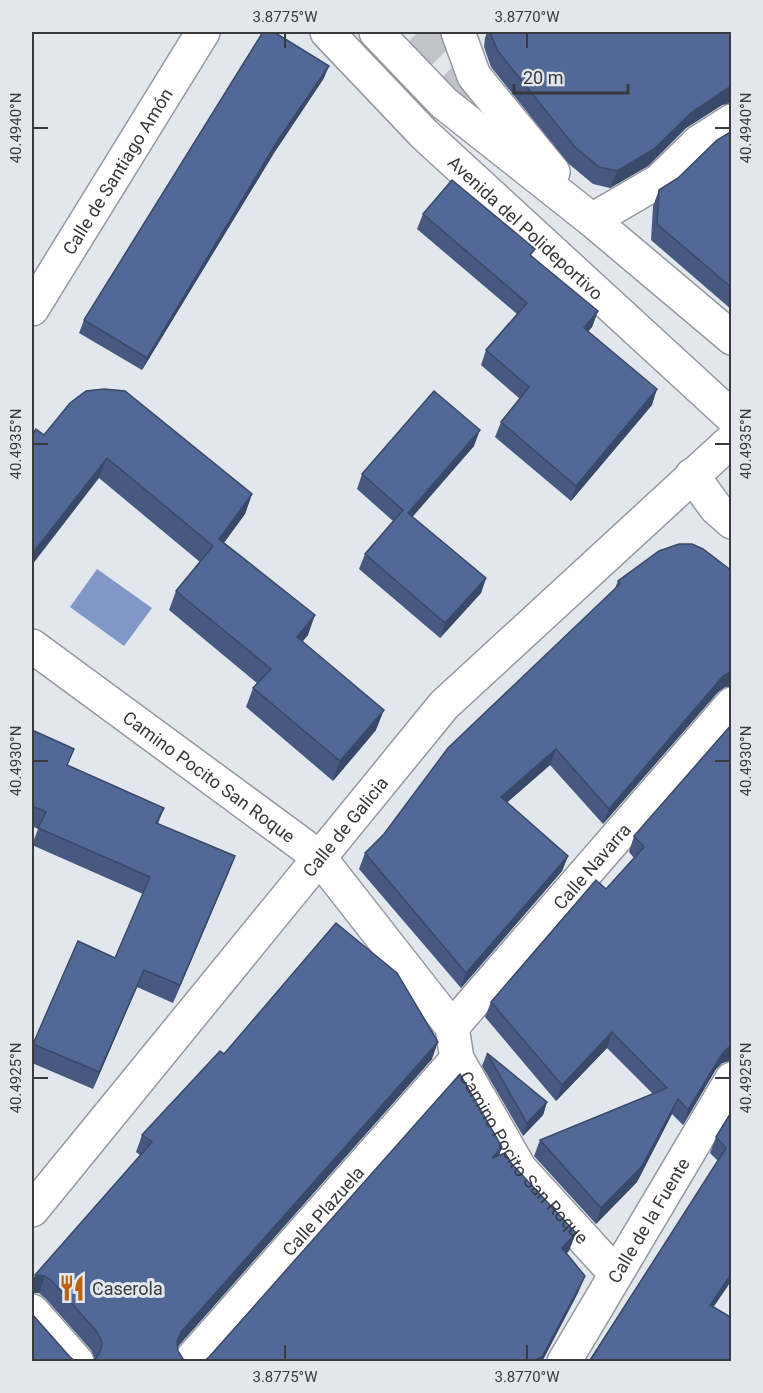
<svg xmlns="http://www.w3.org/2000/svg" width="763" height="1393" viewBox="0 0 763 1393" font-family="Roboto,sans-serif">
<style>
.water{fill:#8097c8}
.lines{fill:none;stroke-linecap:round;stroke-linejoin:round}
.secondary-tunnel{stroke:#c0c4ca;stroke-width:33;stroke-dasharray:33 16;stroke-linecap:butt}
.street-casing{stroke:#95989f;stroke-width:36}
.street{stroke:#fff;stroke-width:33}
.wall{fill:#475981}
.shaded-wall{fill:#394969}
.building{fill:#526896;stroke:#394969;stroke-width:1.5}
.ticks{fill:none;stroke:#383a3d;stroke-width:2}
.labels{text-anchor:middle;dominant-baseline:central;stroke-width:6;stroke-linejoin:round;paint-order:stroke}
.street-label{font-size:18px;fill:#383a3d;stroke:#e2e6ed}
.poi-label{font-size:18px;fill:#383a3d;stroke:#e2e6ed;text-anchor:start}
.neatline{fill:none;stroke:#383a3d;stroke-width:2}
.ticks-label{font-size:15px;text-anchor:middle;fill:#383a3d}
</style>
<rect width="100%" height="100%" fill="#e2e6ed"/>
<!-- water -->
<polygon class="water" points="97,569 152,608 124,646 70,607"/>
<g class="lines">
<!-- secondary-tunnel -->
<polyline class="secondary-tunnel" points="418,32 485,98"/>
<!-- street casing -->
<g class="street-casing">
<g id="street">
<path id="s1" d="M327,32l97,102 308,283"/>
<polyline points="376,32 444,103 592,220 732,338"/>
<polyline points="458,32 474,76 553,172"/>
<polyline points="592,220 659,181 699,142 732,121"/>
<path id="s2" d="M32,309l171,-277"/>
<polyline points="692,475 716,508 732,522"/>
<path id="s3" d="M32,646l287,211 133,170 5,32 63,110 96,105"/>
<path id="s4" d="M452,1027l280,-323"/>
<path id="s5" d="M32,1210l412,-505 288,-265"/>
<polyline points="32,1311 77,1362"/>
<path id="s6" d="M189,1362l268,-303"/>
<path id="s7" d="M564,1362l168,-283"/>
</g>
</g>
<!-- street -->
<use href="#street" class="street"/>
</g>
<!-- wall -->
<g class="wall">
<polygon points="487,32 732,32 732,103 722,105 686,128 648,166 610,188 593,184 569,164 491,67 484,47 485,38"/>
<polygon points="324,78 274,153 142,370 79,333 84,320"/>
<polygon points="732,131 732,310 651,240 653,206 659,190 678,178"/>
<polygon points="423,214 532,257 598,311 592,327 588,331 652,405 571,501 495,437 501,422 520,399 481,365 486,350 517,314 417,229"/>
<polygon points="44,435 252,494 245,514 224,543 308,635 302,641 376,730 333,781 246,707 253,688 257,683 169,610 176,591 200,562 99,478"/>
<polygon points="474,446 412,517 486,578 481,593 440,638 359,569 365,554 393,521 357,489 362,474"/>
<polygon points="732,571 732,686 725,687 718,692 603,824 550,765 507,802 568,856 562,871 461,988 359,869 365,853 384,834 615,588 618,581"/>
<polygon points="732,724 732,1060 722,1063 716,1069 683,1125 672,1114 637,1182 596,1224 534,1156 540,1140 653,1094 607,1048 556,1101 485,1017 491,1002 606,889 634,858 629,852 634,836"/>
<polygon points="32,730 68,766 164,808 158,824 235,856 228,874 173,1003 137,987 93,1089 32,1063 32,1048 78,941 115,958 143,894 32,845 38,829 32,826"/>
<polygon points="487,1053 547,1102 543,1115 523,1136 482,1066"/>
<polygon points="224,1054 432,1059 177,1347 95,1359 91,1350 46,1299 39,1293 32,1293 140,1155 136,1152 142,1135"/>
<polygon points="732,1111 732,1280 588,1362 718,1161 710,1153 716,1137"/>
</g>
<!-- shaded-wall -->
<g class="shaded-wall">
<polygon points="329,66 324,78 274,153 142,370 147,358 278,140"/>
<polygon points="732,87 731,102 722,105 686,128 648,166 610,188 617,171 692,112 728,88"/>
<polygon points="598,311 592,327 579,343 584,328"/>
<polygon points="657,389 652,405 571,501 576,486"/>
<polygon points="480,430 474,446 402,529 408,513"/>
<polygon points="107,458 99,478 32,565 32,554"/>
<polygon points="252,494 245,514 212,558 219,539"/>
<polygon points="486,578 481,593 440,638 445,623"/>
<polygon points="315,615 308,635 290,657 297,637"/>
<polygon points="732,671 732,686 725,687 718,692 603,824 609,809 723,676"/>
<polygon points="384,710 376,730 333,781 340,761"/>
<polygon points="556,749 550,765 495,813 501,797"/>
<polygon points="235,856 228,874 173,1003 180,985"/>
<polygon points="568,856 562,871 461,988 466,973"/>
<polygon points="144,970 137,987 93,1089 99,1072"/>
<polygon points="612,1032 607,1048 556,1101 562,1085"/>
<polygon points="438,1042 432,1059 175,1350 177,1341 181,1332"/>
<polygon points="732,1047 732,1060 722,1063 716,1069 683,1125 688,1110 722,1054 728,1048"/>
<polygon points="678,1099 672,1114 637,1182 596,1224 601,1208"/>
<polygon points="547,1102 543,1115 523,1136 527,1123"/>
<polygon points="502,1147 496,1165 492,1158"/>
<polygon points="576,1233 569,1251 555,1265 562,1248"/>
<polygon points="732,1273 732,1280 704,1321 710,1305"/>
<polygon points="35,1275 45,1276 39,1293 32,1293 32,1284"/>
<polygon points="585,1276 578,1293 542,1362 530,1362"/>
</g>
<!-- building -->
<g class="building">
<polygon points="263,32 274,32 329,66 278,140 147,358 84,320"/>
<polygon points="490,32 732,32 732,87 728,88 692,112 654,149 617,171 599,167 575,147 497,50"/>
<polygon points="732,131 732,288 657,224 659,190 678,178 717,140"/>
<polygon points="452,180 535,249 530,255 598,311 584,328 657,389 576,486 501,422 529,387 486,350 527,303 423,214"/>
<polygon points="104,389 125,391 252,494 219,539 315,615 297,637 384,710 340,761 253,688 271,669 176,591 213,546 107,458 32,554 32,435 36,429 44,435 70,403 86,391"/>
<polygon points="434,391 480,430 408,513 486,578 445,623 365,554 403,510 362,474"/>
<polygon points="679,544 692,544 703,549 732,571 732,671 723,676 609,809 556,749 501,797 568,856 466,973 365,853 384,834 448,748 620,584 618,581 659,551"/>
<polygon points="732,724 732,1047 728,1048 722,1054 688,1110 678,1099 642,1166 601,1208 540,1140 667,1088 612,1032 562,1085 491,1002 596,880 606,889 644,847 634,836"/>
<polygon points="32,730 74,749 67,765 164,808 156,823 235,856 180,985 144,970 99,1072 33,1044 78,941 115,958 150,877 38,828 46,812 32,806"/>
<polygon points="336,923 397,973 438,1042 181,1332 177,1341 178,1351 183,1359 189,1362 90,1362 96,1358 101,1350 102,1342 97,1332 52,1281 45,1276 35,1275 152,1142 142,1135 220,1051 224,1054"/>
<polygon points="487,1053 547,1102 527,1123"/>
<polygon points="460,1074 502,1147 492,1158 505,1153 512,1164 576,1233 562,1248 585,1276 542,1357 530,1362 203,1362 209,1357"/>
<polygon points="732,1111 732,1273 710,1305 732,1318 732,1362 589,1362 726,1148 716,1137"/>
<polygon points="32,1314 70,1357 76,1362 32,1362"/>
</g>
<!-- ticks -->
<path class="ticks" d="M285,33v15M527,33v15M33,128h15M715,128h15M33,444h15M715,444h15M33,761h15M715,761h15M33,1078h15M715,1078h15M285,1345v15M527,1345v15"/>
<!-- icons -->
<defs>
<g id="restaurant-bare" transform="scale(2.07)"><path d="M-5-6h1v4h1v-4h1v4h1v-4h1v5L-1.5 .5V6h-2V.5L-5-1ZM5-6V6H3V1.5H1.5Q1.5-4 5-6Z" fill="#bd6209" stroke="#e2e6ed" stroke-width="2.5" paint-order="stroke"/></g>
</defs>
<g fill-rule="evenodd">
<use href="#restaurant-bare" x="72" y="1288"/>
</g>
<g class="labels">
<!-- street labels -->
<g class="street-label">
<text stroke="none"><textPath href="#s2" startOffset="162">Calle de Santiago Amón</textPath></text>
<text stroke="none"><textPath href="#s1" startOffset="279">Avenida del Polideportivo</textPath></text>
<text stroke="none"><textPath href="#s3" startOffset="220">Camino Pocito San Roque</textPath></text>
<text stroke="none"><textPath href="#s5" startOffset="495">Calle de Galicia</textPath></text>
<text stroke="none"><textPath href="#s4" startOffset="213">Calle Navarra</textPath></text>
<text stroke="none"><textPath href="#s3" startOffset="724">Camino Pocito San Roque</textPath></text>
<text stroke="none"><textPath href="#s6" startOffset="202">Calle Plazuela</textPath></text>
<text stroke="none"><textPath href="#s7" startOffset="165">Calle de la Fuente</textPath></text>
</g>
<!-- poi labels -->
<g class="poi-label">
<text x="92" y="1288">Caserola</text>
</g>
</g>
<!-- border -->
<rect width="763" height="1393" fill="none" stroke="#e2e6ed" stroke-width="66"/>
<!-- scale -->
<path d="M514 84v9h114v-9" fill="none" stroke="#383a3d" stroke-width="3"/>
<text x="523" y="84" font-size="18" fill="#383a3d" stroke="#e2e6ed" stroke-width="4.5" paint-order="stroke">20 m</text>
<rect x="33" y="33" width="697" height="1327" class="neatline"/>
<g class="ticks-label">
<text x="285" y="22">3.8775°W</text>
<text x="527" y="22">3.8770°W</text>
<text transform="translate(16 128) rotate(-90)" y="5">40.4940°N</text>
<text transform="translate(746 128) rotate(-90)" y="5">40.4940°N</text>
<text transform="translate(16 444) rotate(-90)" y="5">40.4935°N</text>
<text transform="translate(746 444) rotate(-90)" y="5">40.4935°N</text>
<text transform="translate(16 761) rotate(-90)" y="5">40.4930°N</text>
<text transform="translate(746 761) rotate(-90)" y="5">40.4930°N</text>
<text transform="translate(16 1078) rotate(-90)" y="5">40.4925°N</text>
<text transform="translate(746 1078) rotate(-90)" y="5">40.4925°N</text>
<text x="285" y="1382">3.8775°W</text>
<text x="527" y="1382">3.8770°W</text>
</g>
</svg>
